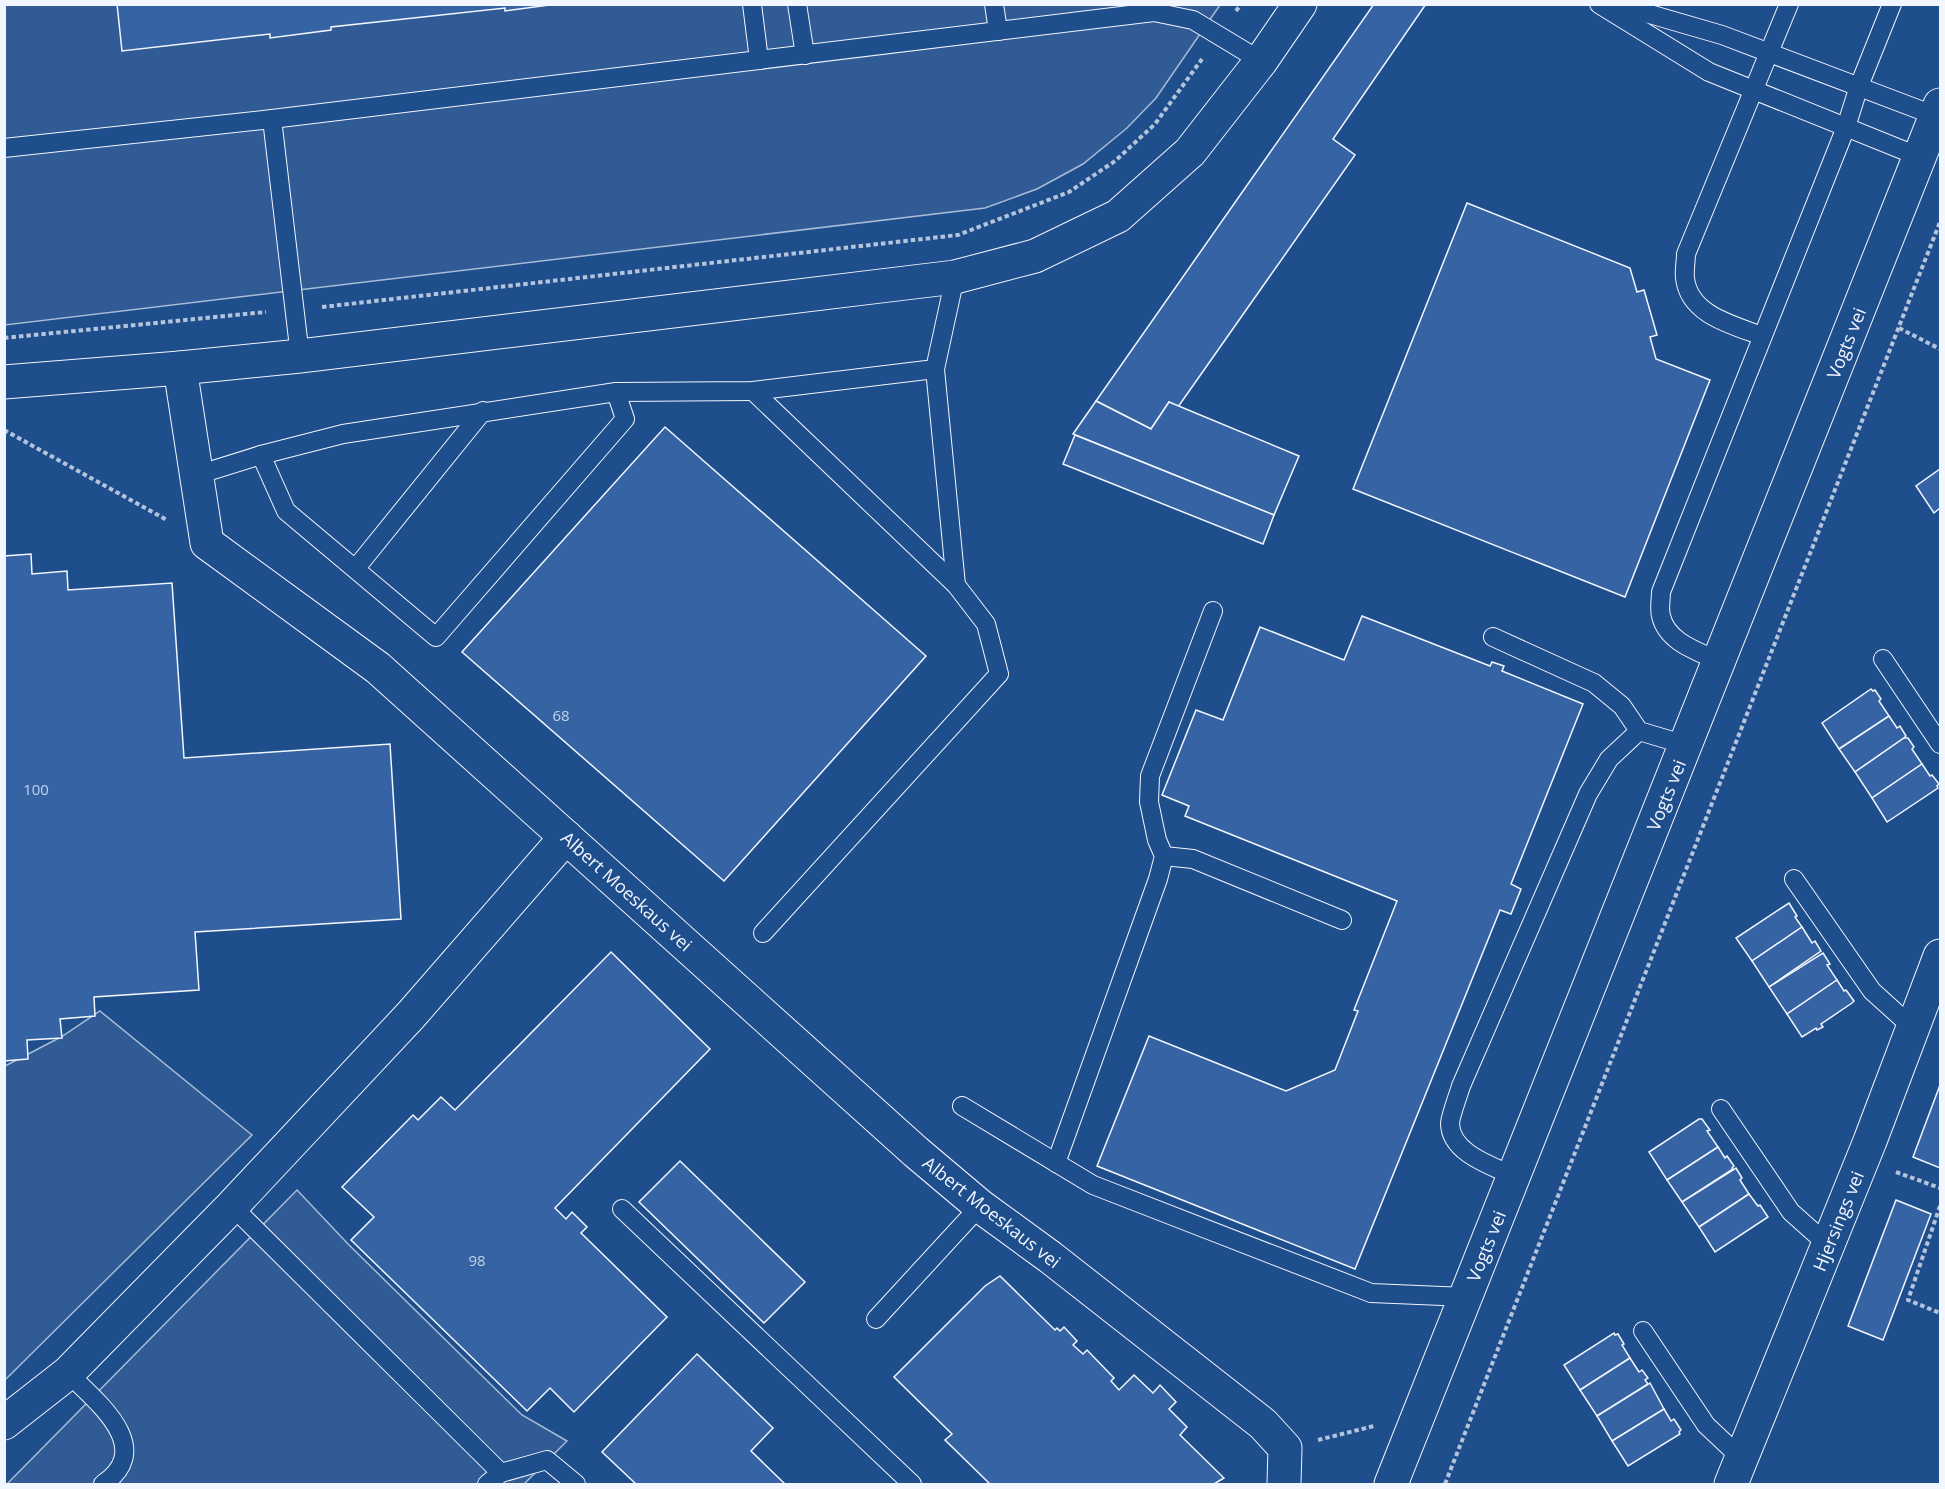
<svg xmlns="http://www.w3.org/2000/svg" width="1945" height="1489" viewBox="0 0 1945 1489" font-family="'Open Sans',sans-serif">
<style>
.built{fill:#305b95;stroke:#a8bbd7;stroke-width:1.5}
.building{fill:#3563a3;stroke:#f2f6ff;stroke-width:1.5}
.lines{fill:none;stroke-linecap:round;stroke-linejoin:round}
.lane-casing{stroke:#f2f6ff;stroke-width:20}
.street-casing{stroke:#f2f6ff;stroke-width:35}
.secondary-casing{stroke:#f2f6ff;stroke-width:35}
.path{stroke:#b3c4dc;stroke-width:4;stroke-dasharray:4.5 3;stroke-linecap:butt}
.lane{stroke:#1f4e8c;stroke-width:18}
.street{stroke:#1f4e8c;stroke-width:33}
.secondary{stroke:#1f4e8c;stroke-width:33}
.labels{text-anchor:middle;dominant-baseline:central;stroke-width:4.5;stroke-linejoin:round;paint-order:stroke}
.number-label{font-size:15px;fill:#c3d1e8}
.street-label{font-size:18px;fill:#f2f6ff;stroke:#1f4e8c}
</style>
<rect width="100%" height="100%" fill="#1f4e8c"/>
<!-- built -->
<g class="built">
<polygon points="4,5 1220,5 1156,98 1127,128 1083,164 1037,189 985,208 5,325"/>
<polygon points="100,1011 252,1135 5,1380 5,1066 61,1037"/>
<polygon points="297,1190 349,1245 522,1415 567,1441 524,1484 7,1484"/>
</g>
<!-- building -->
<g class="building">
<polygon points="117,4 557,4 505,11 505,8 331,27 331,30 270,38 270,34 122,51"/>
<polygon points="1374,4 1426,4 1333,139 1355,155 1178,407 1169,402 1151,429 1096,401"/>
<polygon points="1467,203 1630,268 1637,292 1644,290 1657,335 1650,337 1656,359 1710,380 1625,597 1353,489"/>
<polygon points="1096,401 1151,429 1169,402 1299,456 1274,515 1073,434"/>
<polygon points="665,427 926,656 724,881 462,652"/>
<polygon points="1075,435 1274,515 1263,544 1063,464"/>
<polygon points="1940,469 1940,508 1934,513 1916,486"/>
<polygon points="31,554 32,574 67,571 68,590 172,583 184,758 390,744 401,919 195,932 199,990 94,997 95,1016 60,1019 62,1038 27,1040 28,1059 4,1061 4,556"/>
<polygon points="1362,616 1490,666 1492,662 1504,666 1502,671 1583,704 1511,884 1521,889 1511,914 1500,910 1355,1269 1097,1166 1149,1036 1286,1091 1335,1070 1358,1011 1354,1010 1397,901 1185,816 1189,806 1162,795 1196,710 1223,720 1260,627 1344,660"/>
<polygon points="1871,689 1873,691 1875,690 1881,699 1879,701 1889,716 1839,749 1822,723"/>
<polygon points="1889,716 1897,728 1900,726 1906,736 1904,738 1855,772 1839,749"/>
<polygon points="1904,738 1908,738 1914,747 1912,749 1922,764 1872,798 1855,772"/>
<polygon points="1922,764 1930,776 1932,775 1939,784 1937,786 1938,788 1887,822 1872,798"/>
<polygon points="1789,903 1797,916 1795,917 1802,927 1752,961 1736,938"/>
<polygon points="1802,927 1812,943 1815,941 1821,951 1769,987 1752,961"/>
<polygon points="611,952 710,1049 555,1208 566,1219 572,1212 587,1227 581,1233 667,1317 574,1412 550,1388 527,1411 351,1240 374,1217 342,1187 413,1115 418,1120 441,1097 455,1110"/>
<polygon points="1823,953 1830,964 1827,965 1837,980 1787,1014 1769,987"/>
<polygon points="1837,980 1844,991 1846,990 1854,1001 1852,1003 1821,1024 1823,1027 1817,1030 1816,1028 1802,1037 1787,1014"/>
<polygon points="1940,1085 1940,1168 1913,1157"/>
<polygon points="1699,1119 1702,1119 1710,1130 1707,1131 1718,1147 1667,1180 1649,1152"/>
<polygon points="1718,1147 1725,1158 1727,1156 1734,1166 1732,1168 1733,1169 1682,1202 1667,1180"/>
<polygon points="680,1161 805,1282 764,1323 639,1202"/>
<polygon points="1736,1168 1742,1178 1740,1180 1749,1194 1699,1227 1682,1202"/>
<polygon points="1749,1194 1758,1206 1760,1205 1768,1217 1715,1252 1699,1227"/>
<polygon points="1896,1200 1931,1214 1883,1340 1848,1326"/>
<polygon points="1000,1276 1055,1330 1057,1328 1060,1331 1064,1327 1077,1341 1073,1345 1083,1354 1087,1350 1114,1378 1111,1381 1119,1390 1134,1375 1153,1393 1160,1385 1176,1402 1169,1409 1187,1427 1180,1435 1224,1478 1214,1484 990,1484 945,1440 952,1434 894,1377 985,1286"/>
<polygon points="1614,1333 1615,1335 1618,1334 1624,1344 1622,1345 1630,1358 1580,1390 1564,1365"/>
<polygon points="697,1354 773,1428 751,1451 785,1484 636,1484 602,1452"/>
<polygon points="1630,1358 1639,1372 1642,1370 1648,1378 1645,1380 1648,1384 1597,1416 1580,1390"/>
<polygon points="1650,1383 1664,1409 1612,1441 1597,1416"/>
<polygon points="1664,1409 1671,1421 1674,1419 1681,1430 1679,1432 1680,1434 1628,1466 1612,1441"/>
</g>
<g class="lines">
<!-- lane casing -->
<g class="lane-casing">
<g id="lane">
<polyline points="752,4 759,60"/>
<polyline points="797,4 805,55"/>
<polyline points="994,4 998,31"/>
<polyline points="1599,4 1709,72 1920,157"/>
<polyline points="1615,4 1722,35 1936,116"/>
<polyline points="272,119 300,356"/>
<polyline points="4,148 272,119 1154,12 1193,20 1261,61"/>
<path d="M1762,336c-29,-11 -73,-21 -77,-58 -1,-8 1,-16 1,-24l103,-250"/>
<polyline points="935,369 956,585"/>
<polyline points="753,391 956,585 986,624 999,674 763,933"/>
<polygon points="616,392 625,419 436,637 286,511 261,455 343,434"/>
<polyline points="616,392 753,391 935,369 955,277"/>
<polyline points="197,475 261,455"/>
<polyline points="356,568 483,411"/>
<polyline points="1493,637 1594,683 1622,706 1639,731 1686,745"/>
<polyline points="1883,659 1940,744"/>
<path d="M1719,661c-22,-10 -52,-19 -58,-45 -2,-7 0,-17 0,-24l185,-465 13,-41 33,-82"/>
<polyline points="1164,856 1193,859 1342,920"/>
<polyline points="1794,879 1872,991 1913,1028"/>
<polyline points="962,1106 1093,1185 1371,1293 1466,1297"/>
<polyline points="1721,1109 1791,1212 1828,1245"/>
<polyline points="1056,1163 1158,879 1164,856 1157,840 1149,802 1150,776 1213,611"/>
<path d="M1514,1176c-22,-10 -64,-23 -64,-53 1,-9 8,-27 11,-37l127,-292 21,-35 30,-28"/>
<polyline points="232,1206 501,1473"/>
<polyline points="622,1209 912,1484"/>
<polyline points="876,1319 980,1206"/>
<polyline points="1643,1331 1706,1425 1741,1458"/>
<path d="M68,1373c29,29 88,75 35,111"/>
<polyline points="487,1484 501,1473 547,1460 576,1484"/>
</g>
</g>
<!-- street casing -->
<g class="street-casing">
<g id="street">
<polyline points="180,368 300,356 955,277 1035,256 1118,216 1190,152 1261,61 1300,4"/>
<polyline points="4,382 180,368 207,543 378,668 916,1152 980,1206 1050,1257 1263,1424 1285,1448 1284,1484"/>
<polyline points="4,1423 68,1373 232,1206 411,1015 566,837"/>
<polyline points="1731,1484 1870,1141 1940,956"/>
</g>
</g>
<!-- secondary casing -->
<g class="secondary-casing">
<polyline id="secondary" points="1391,1484 1940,105"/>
</g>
<!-- path -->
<g class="path">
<polyline points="1236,11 1241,4"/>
<polyline points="322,307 958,235 1069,192 1115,161 1155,124 1202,59"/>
<polyline points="1899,328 1940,349"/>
<polyline points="4,338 266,312"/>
<polyline points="4,430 167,520"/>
<polyline points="1896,1172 1940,1188"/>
<polyline points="1940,1206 1908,1300 1940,1313"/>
<polyline points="1318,1440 1374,1426"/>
<polyline points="1445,1484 1940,222"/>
</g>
<!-- lane -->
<use href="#lane" class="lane"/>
<!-- street -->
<use href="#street" class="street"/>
<!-- secondary -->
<use href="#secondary" class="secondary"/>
</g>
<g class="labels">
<!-- number labels -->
<g class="number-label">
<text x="561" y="715">68</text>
<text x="36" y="789">100</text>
<text x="477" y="1260">98</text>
</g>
<!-- street labels -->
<g class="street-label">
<text transform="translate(1846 343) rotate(-68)">Vogts vei</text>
<text transform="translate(1666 795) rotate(-68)">Vogts vei</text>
<text transform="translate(627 891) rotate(42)">Albert Moeskaus vei</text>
<text transform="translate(992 1212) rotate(38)">Albert Moeskaus vei</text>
<text transform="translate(1838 1221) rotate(-68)">Hjersings vei</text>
<text transform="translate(1486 1246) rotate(-68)">Vogts vei</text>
</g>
</g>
<!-- border -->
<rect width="1945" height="1489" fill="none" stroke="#f2f6ff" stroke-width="12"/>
</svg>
